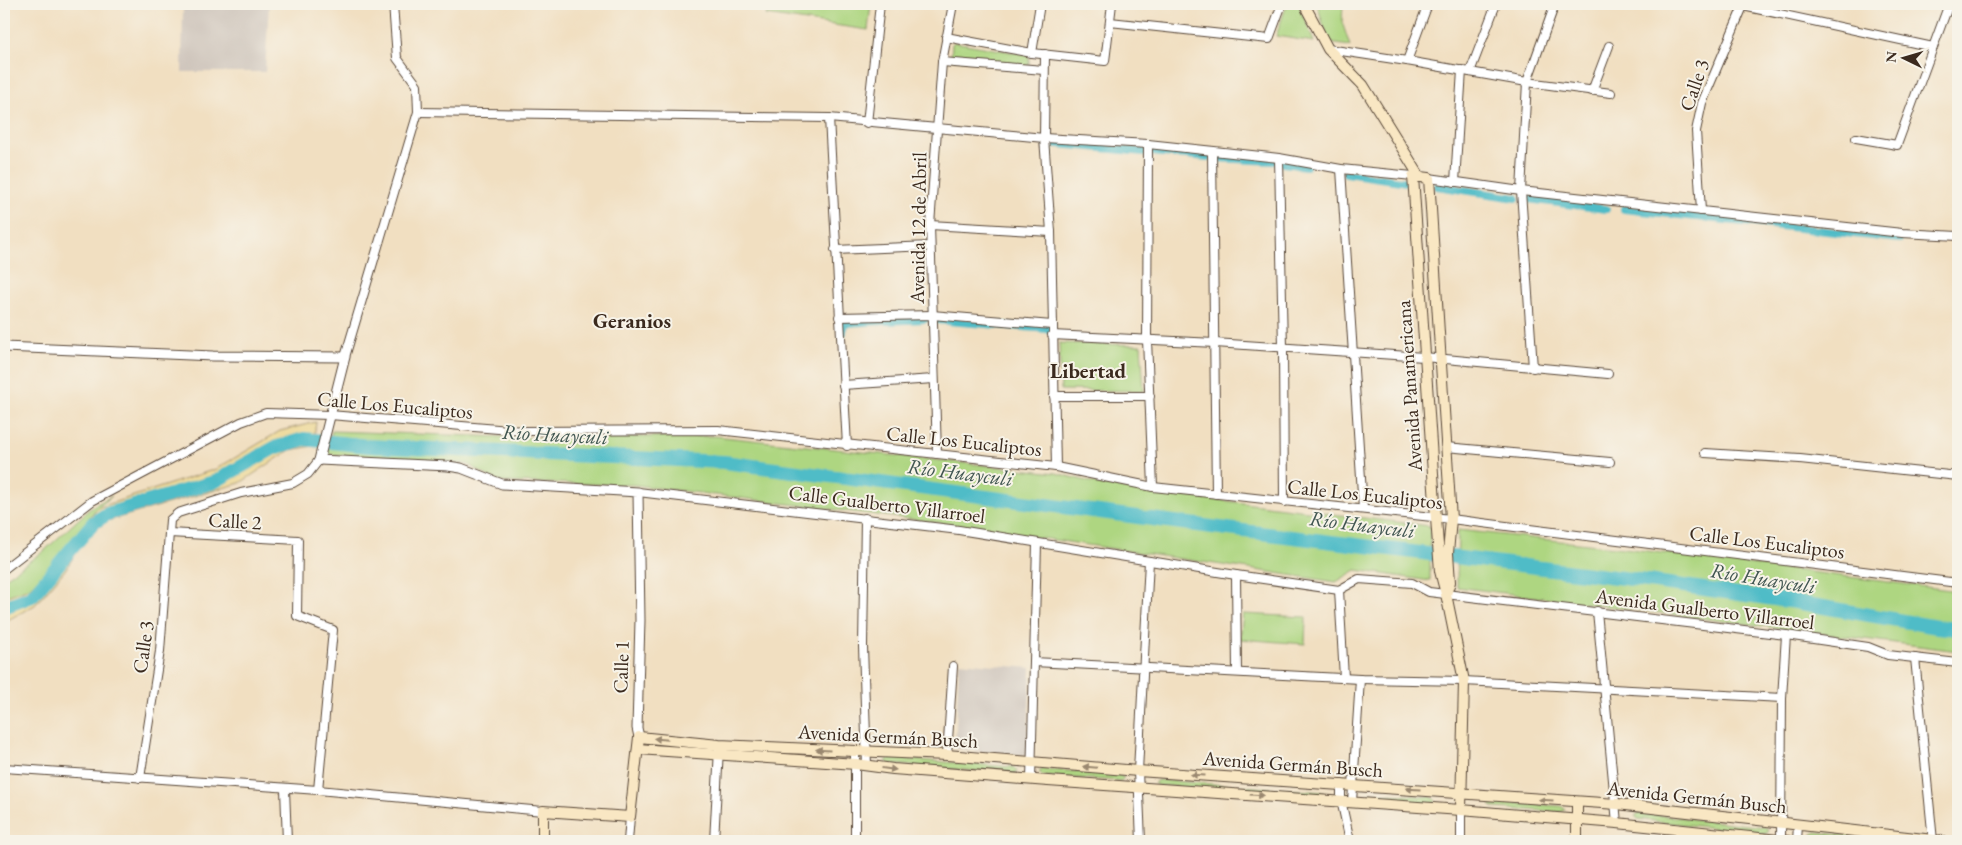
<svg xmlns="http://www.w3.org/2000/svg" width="1962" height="845" viewBox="0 0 1962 845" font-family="'EB Garamond',serif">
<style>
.industrial{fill:#ccc2b9}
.green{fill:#aed681;stroke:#748050}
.sand{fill:#eeda9e;stroke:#94825e}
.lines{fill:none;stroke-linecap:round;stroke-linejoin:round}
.canal{stroke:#4fbcc7;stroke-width:8}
.river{stroke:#4fbcc7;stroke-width:14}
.minor-casing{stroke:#564536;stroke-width:10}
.tertiary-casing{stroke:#564536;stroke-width:11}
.secondary-casing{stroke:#564536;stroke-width:12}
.minor{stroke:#fff;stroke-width:8}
.tertiary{stroke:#fff;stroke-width:9}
.secondary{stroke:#f9e7c3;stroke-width:10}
.oneway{fill:#9a8870}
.labels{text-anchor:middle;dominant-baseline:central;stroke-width:4;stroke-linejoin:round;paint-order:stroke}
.street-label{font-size:20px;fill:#3b2a1e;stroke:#f7f3e8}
.neighbourhood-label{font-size:21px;font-weight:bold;fill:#3b2a1e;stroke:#f7f3e8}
.water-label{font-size:21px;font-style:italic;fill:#415651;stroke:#f7f3e8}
</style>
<rect width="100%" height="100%" fill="#f7f3e8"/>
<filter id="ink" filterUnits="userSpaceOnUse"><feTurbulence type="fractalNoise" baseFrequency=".02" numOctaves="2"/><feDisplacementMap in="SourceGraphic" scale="10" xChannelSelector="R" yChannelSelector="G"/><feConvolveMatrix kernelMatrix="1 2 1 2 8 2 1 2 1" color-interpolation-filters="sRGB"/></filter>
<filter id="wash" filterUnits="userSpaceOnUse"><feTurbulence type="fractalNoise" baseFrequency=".0096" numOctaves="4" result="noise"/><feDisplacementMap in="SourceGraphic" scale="20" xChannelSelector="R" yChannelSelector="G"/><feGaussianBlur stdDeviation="1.12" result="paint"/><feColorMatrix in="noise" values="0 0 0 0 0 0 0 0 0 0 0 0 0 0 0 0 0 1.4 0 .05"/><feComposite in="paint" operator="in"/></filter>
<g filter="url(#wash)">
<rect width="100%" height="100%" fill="#f1dfc1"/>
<!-- industrial -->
<g class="industrial">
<polygon points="183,4 269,4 265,72 182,72"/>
<polygon points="959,662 1031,668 1027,755 955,749"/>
</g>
<!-- green -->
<g class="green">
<polygon points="771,4 871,4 868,30 766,15"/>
<polygon points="1287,4 1299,4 1314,42 1276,36"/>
<polygon points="1317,4 1343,4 1342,22 1350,46 1329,43"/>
<polygon points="954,42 1029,55 1029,64 1027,66 952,59 951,58 952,44"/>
<polygon points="1059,343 1141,345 1144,391 1061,390"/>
<polygon points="332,431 534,438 715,436 1056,473 1102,485 1153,492 1430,526 1430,581 1356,570 1336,582 934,522 635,485 498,482 467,464 326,454"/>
<polygon points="112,496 97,508 44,574 29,589 4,597 4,579 44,551 93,506"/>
<polygon points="1458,530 1624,548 1958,591 1958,651 1457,587"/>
<polygon points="1243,614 1306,617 1305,644 1240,639"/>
<polygon points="890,758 1013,767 1017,771 1015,774 889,764 886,761"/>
<polygon points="1043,769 1120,775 1124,778 1121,781 1043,776 1039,772"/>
<polygon points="1158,780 1323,792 1327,796 1326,797 1155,785 1155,782"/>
<polygon points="1370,793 1432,797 1436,801 1434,804 1368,798 1367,796"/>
<polygon points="1494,802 1561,806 1565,809 1561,812 1494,808 1490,805"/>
<polygon points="1639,813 1765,827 1769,831 1765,834 1638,819 1635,816"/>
<polygon points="1816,832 1890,841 1836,841 1815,839 1812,835"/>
</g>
<!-- sand -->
<polygon class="sand" points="316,422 313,446 290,450 240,483 107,521 87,536 65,570 35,605 4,622 4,597 29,588 44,574 97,508 216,469 280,431"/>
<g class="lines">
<!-- canal -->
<g class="canal">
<polyline points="1152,152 1208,157"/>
<polyline points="1049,155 1048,143 1144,152"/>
<polyline points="1216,158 1274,161"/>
<polyline points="1283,163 1306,166"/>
<polyline points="1346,173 1407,182"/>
<polyline points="1437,186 1516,198"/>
<polyline points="1528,199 1606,209"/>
<polyline points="1624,209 1899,239"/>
<polyline points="935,320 1048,329"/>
<polyline points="843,332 843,323 925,319"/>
</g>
<!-- river -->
<polyline class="river" points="4,607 32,596 93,523 107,514 214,482 274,448 304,439 368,446 724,462 1212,527 1655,582 1795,602 1937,627 1958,629"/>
</g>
</g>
<g filter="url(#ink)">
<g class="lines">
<!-- minor casing -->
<g class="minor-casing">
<g id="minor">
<polyline points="1743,6 1933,47"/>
<polyline points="1110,22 1269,39 1282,4"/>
<polyline points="946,37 1032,53 1105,61 1112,4"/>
<polyline points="1328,49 1407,61 1527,82 1611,93"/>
<polyline points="1032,53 1040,4"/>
<polyline points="1045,54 1044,138 1051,232 1056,467"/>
<polyline points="1407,61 1428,4"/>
<polyline points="942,62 1044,70"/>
<polyline points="1470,72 1496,4"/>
<polyline points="1592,91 1609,46"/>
<polyline points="418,112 829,118 1044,138 1148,144 1279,158 1341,169 1413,176"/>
<polyline points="829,118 847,446"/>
<polyline points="867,123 880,4"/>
<polyline points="1856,138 1897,145 1949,4"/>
<polyline points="1148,144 1147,339 1153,487"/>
<polyline points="1212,151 1216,494"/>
<polyline points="1279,158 1283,348 1284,502"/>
<polyline points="1341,169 1363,509"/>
<polyline points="1429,178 1521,191 1902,233 1958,236"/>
<polyline points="1455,182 1462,70"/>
<polyline points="1701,211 1696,131 1702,103 1744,4"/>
<polyline points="930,225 1051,232"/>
<polyline points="835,250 930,246"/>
<polyline points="839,317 932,315 1052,325"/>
<polyline points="1052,335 1215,343 1424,357 1608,374"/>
<polyline points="345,357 418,112 417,85 397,58 393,4"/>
<polyline points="1533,368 1521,191 1527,82 1555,4"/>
<polyline points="843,385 934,379"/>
<polyline points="1054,396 1150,396"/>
<polyline points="1446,447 1610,462"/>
<polyline points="1705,453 1800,459 1958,476"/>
<polyline points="937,454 930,225 942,62 953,4"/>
<polyline points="638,492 959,530 1236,575 1339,590 1359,579 1412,583 1429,592 1786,635 1868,647 1888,655 1958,663"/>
<polyline points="865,518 863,646 867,766"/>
<polyline points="169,533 298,540 297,616 333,630 318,790"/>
<polyline points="4,569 92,501 241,422 266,413 330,415 523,431 718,430 1056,467 1153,487 1451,519 1958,583"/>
<polyline points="1236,575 1237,672"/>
<polyline points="1339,590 1344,678"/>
<polyline points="1597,611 1617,823"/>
<polyline points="1915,658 1933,841"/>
<polyline points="1034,662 1360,679 1464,681 1782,698"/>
<polyline points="855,752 855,841"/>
<polyline points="947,755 953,666"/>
<polyline points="4,768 318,790 543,811"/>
<polyline points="140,778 160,651 170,520 178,513 241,493 293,483 308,474 319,460"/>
<polyline points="1031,780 1037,543"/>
<polyline points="1341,784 1341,800 1350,841"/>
<polyline points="285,789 287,841"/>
<polyline points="1352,802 1360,679"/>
<polyline points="628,841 630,817"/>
<polyline points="714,841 719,749"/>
<polyline points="1141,841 1138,771 1149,561"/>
<polyline points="1461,841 1461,810"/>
<polyline points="1781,841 1782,698 1786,635"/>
<polyline points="1797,841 1798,825"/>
</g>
</g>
<!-- tertiary casing -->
<g class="tertiary-casing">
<polyline id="tertiary" points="4,347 213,356 345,357 319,460 448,466 461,468 502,484 638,492 640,620 637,728 639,737"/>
</g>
<!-- secondary casing -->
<g class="secondary-casing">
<g id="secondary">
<polyline points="1304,4 1328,49 1363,85 1420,177"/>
<polygon points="1413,176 1429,178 1451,519 1448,553 1450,582 1446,594 1440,571 1436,518"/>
<polyline points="1446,594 1464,681 1461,810"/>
<polyline points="638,749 856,764 893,769 1048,781 1461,810 1617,823 1788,841"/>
<polyline points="543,841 543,811 630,817 639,737 719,745 947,755 1138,771 1617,804 1942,841"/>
<polyline points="1577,841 1577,802"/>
</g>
</g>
<!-- minor -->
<use href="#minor" class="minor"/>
<!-- tertiary -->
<use href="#tertiary" class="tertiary"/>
<!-- secondary -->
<use href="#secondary" class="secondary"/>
</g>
<!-- one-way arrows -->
<defs><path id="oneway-solid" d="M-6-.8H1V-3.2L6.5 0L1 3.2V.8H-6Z" transform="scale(1.25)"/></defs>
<g class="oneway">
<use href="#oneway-solid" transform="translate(661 739) rotate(-175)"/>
<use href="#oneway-solid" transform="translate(823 750) rotate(-177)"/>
<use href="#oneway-solid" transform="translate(1090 767) rotate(-175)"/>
<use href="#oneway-solid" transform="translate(889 769) rotate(7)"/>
<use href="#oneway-solid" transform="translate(1198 775) rotate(-176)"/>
<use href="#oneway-solid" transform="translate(1413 789) rotate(-176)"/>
<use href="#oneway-solid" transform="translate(1257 795) rotate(4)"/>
<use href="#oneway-solid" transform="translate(1546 800) rotate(-176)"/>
</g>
</g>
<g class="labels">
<!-- street labels -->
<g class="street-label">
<text transform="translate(1694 85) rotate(-71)">Calle 3</text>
<text transform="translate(918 228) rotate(-89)">Avenida 12 de Abril</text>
<text transform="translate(1409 386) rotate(-94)">Avenida Panamericana</text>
<text transform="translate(395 405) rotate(5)">Calle Los Eucaliptos</text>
<text transform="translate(964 441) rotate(6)">Calle Los Eucaliptos</text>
<text transform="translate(1365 494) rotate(6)">Calle Los Eucaliptos</text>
<text transform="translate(887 504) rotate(7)">Calle Gualberto Villarroel</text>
<text transform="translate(235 521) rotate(3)">Calle 2</text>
<text transform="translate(1767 542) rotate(7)">Calle Los Eucaliptos</text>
<text transform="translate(1705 609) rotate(7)">Avenida Gualberto Villarroel</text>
<text transform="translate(143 647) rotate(-82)">Calle 3</text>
<text transform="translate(621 667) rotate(-88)">Calle 1</text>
<text transform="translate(888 736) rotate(3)">Avenida Germán Busch</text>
<text transform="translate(1293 764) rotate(4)">Avenida Germán Busch</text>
<text transform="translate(1697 797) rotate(6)">Avenida Germán Busch</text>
</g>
<!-- neighbourhood labels -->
<g class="neighbourhood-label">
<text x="632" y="320">Geranios</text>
<text x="1088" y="370">Libertad</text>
</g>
<!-- water labels -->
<g class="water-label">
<text transform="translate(555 434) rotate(3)">Río Huayculi</text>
<text transform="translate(960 472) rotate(7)">Río Huayculi</text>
<text transform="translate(1362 524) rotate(7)">Río Huayculi</text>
<text transform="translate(1763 578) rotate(9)">Río Huayculi</text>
</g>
</g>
<!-- margin -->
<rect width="1962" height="845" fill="none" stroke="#f7f3e8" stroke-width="20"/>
<!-- north arrow -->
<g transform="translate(1904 58) rotate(275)" stroke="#f7f3e8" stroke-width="4" paint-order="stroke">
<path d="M0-4L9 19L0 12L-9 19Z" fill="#3b2a1e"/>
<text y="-8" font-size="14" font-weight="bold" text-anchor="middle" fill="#3b2a1e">N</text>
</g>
</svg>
